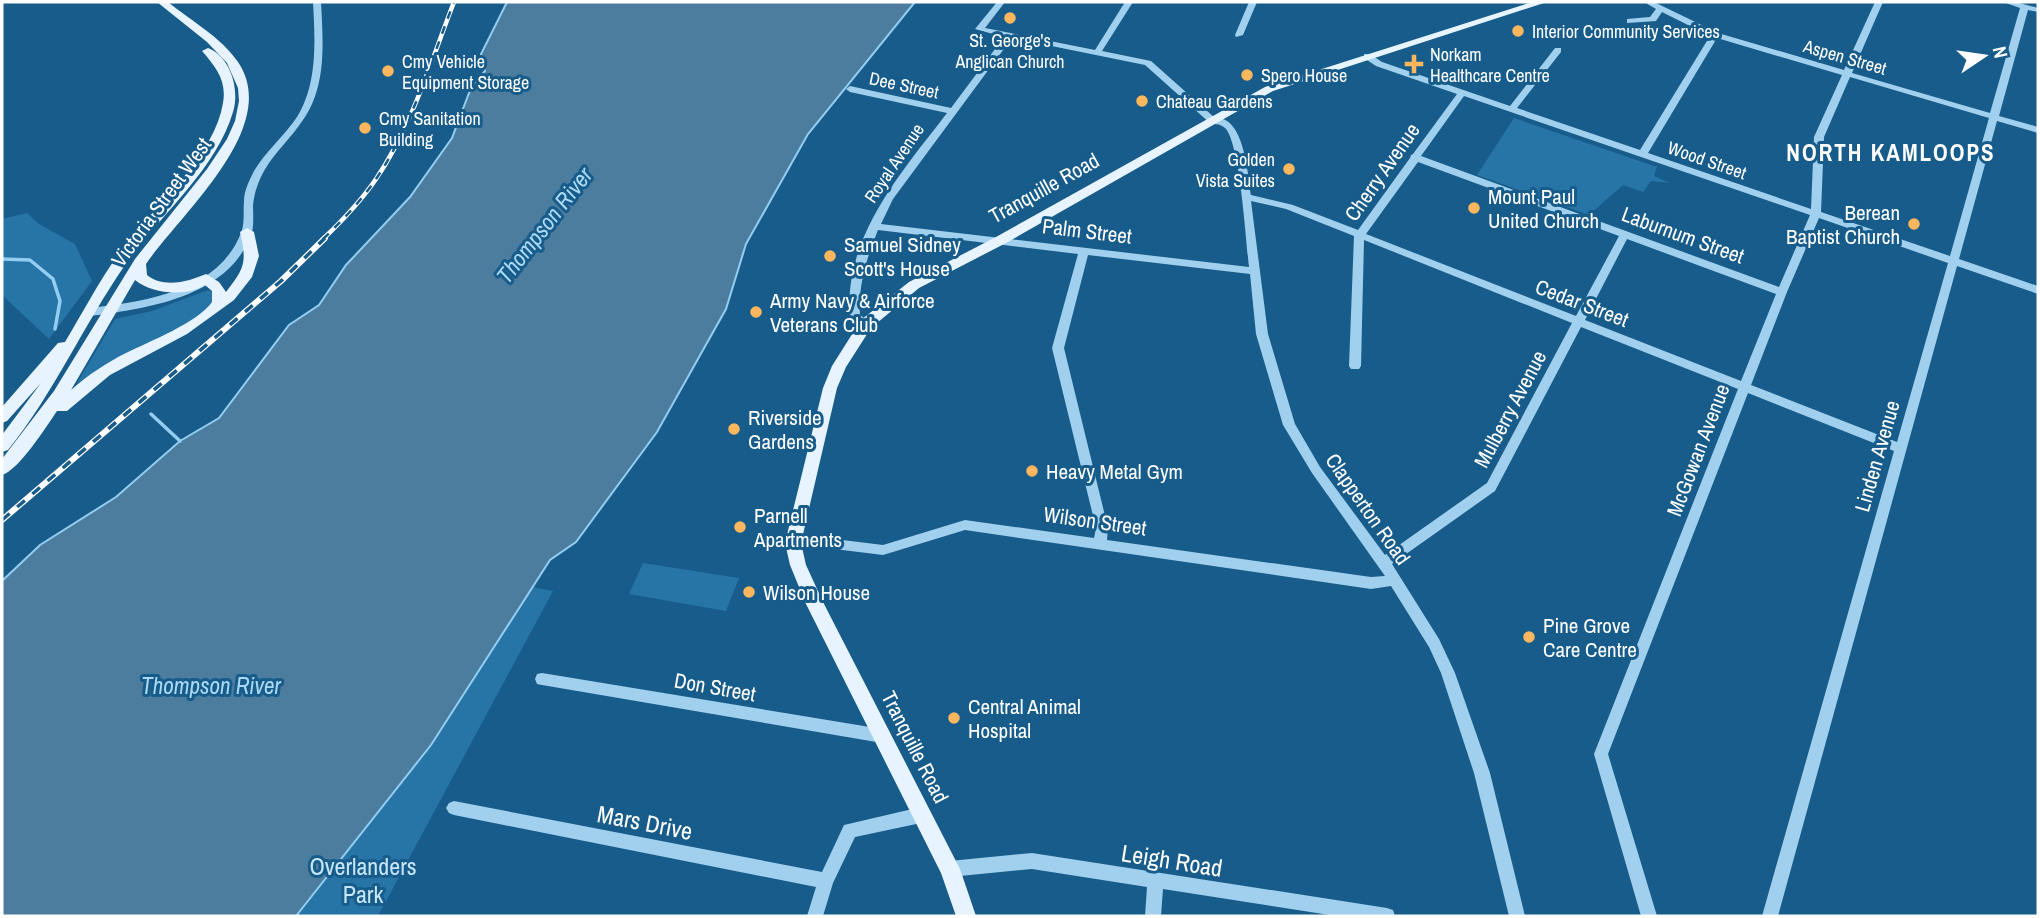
<svg xmlns="http://www.w3.org/2000/svg" width="2040" height="918" viewBox="0 0 2040 918" font-family="'Archivo Narrow',sans-serif">
<style>
.green{fill:#2775a7}
.water{fill:#4c7d9e;stroke:#93cdf1;stroke-width:2}
.lines{fill:none;stroke-linecap:round;stroke-linejoin:round}
.stream{stroke:#93cdf1;stroke-width:3.5}
.minor{fill:#a0d0ee;fill-rule:evenodd}
.major{fill:#e7f4ff;fill-rule:evenodd}
.rail-far1-casing{stroke:#fff;stroke-width:4.5}
.rail-casing{stroke:#fff;stroke-width:6}
.rail-far1{stroke:#175c8a;stroke-width:2.5;stroke-dasharray:8;stroke-linecap:butt}
.rail{stroke:#175c8a;stroke-width:3.5;stroke-dasharray:10;stroke-linecap:butt}
.poi-dot{fill:#ffb75d;stroke:#175c8a;stroke-width:2.5}
.labels{text-anchor:middle;dominant-baseline:central;stroke-width:6;stroke-linejoin:round;paint-order:stroke}
.far-poi-label{font-size:18px;fill:#fff;stroke:#175c8a;text-anchor:start}
.far-street-label{font-size:18px;fill:#fff;stroke:#175c8a}
.street-label{font-size:21px;fill:#fff;stroke:#175c8a}
.poi-label{font-size:21px;fill:#fff;stroke:#175c8a;text-anchor:start}
.far-district-label{font-size:23px;font-weight:bold;letter-spacing:2px;fill:#fff;stroke:#175c8a}
.water-label{font-size:23px;font-style:italic;fill:#acd9f5;stroke:#175c8a}
.near-street-label{font-size:24px;fill:#fff;stroke:#175c8a}
.near-park-label{font-size:24px;fill:#c6e6fa;stroke:#175c8a}
</style>
<rect width="100%" height="100%" fill="#175c8a"/>
<!-- green -->
<g class="green">
<polygon points="1514,118 1657,167 1654,176 1670,183 1651,181 1643,192 1623,185 1589,215 1477,175"/>
<polygon points="27,213 39,224 75,244 92,281 49,339 2,295 2,219"/>
<polygon points="208,290 214,292 215,298 210,307 191,322 77,383 115,319 152,311"/>
<polygon points="643,563 739,578 726,611 629,594"/>
<polygon points="533,587 553,591 378,916 296,916 431,745"/>
</g>
<!-- water -->
<polygon class="water" points="507,2 915,2 808,134 746,244 726,309 657,432 576,542 550,560 431,745 296,916 2,916 2,581 40,545 116,497 180,441 219,418 289,325 319,305 346,265 410,197 452,138 472,85 485,71 481,54"/>
<g class="lines">
<!-- stream -->
<g class="stream">
<polyline points="2,259 30,260 53,279 60,301 55,329"/>
<polyline points="151,414 180,441"/>
</g>
<!-- minor -->
<g class="minor">
<path d="M313,2h8c2,40 6,84 -18,118 -12,18 -28,32 -39,51 -6,11 -10,22 -11,35 0,8 1,18 -1,26 -22,65 -103,76 -161,84l-4,-1 -1,-3 5,-4c54,-7 127,-16 150,-75 4,-10 2,-21 3,-32 0,-10 5,-20 10,-30 12,-20 30,-35 43,-54 21,-34 18,-77 16,-115z"/>
<path d="M997,2h8l-20,26 110,22 30,-48h8l-31,49 49,10 64,57c29,-3 33,56 36,77l42,10 65,25 52,-72 1,-3 2,-1 44,-60 -81,-28 -12,-8v-4h6l12,8 128,44 45,-58h6v4l-44,56 123,42 70,-114 -48,-24 -6,9 -29,2v-4l23,-2 6,-8 -12,-7h10l64,31 126,37 31,-68h8l-31,71 138,40 30,-105 -17,-6h13l22,6v4l-10,-2 -29,106 39,11v6l-41,-12 -38,138 79,27v8l-81,-28 -179,650h-16l132,-465 -146,-58 -140,361 49,162h-16l-47,-162 144,-365 -157,-62 -86,164 -103,73 47,75 16,34 35,100 35,143h-16l-35,-143 -33,-100 -12,-26 -38,-61 -20,3 -406,-59 -82,25 -65,-8h-30l-1,-4 1,-4 30,-2 65,8 82,-25 129,18 2,-10 -44,-180 26,-94 -200,-24c-11,27 -20,55 -18,85l12,9 -6,4 -16,-11c-7,-80 52,-145 97,-204l-97,-21 -4,-3 4,-3 101,22 53,-71 -29,-8zM1012,38l133,27 66,59c6,0 9,0 14,4 15,14 21,114 24,139l-368,-43 12,-25zM1717,38l125,37 -28,62 -3,72 -163,-56zM1850,77l139,41 -39,138 -129,-44 3,-75zM1464,96l346,119 -31,72 -358,-131zM1418,162l201,74 -43,80 -210,-82zM1251,201l35,8 68,27 -5,130 2,3h8l2,-3 3,-126 208,83 -85,160 -102,72 -65,-88 -25,-43 -27,-90zM1819,218l129,45 -51,179 -146,-57 36,-93zM1627,239l149,55 -35,87 -156,-61zM1088,255l162,19 6,60 27,91 29,48 73,103 -14,1 -264,-37 1,-12 -44,-180z"/>
<polygon points="1249,2 1257,2 1243,35 1236,37 1235,35"/>
<polygon points="542,673 882,729 887,731 889,736 887,741 882,743 542,685 537,684 535,679 537,674"/>
<polygon points="454,801 822,872 844,825 921,807 926,810 929,815 926,820 921,823 855,837 833,883 823,916 807,916 816,887 454,815 449,813 446,808 449,803"/>
<polygon points="1032,853 1387,908 1393,910 1395,916 1336,916 1163,889 1161,916 1145,916 1147,887 1032,869 950,877 944,875 942,869 944,863 950,861"/>
</g>
<!-- major -->
<g class="major">
<path d="M157,2h11c23,19 52,34 70,60 44,65 -57,151 -92,202l1,11c17,14 43,6 59,-1l13,8 7,10c19,-24 21,-30 14,-60l7,-4 7,4 5,24 -7,21 -18,23 -47,34 -77,41 -43,36h-10c-11,16 -38,59 -55,64v-16l52,-68 81,-132 72,-90 20,-30 8,-18 4,-20 -1,-13 -11,-25 -20,-21zM135,280c16,14 53,17 70,5l7,6v11c-15,21 -62,39 -86,51 -20,10 -38,22 -55,37z"/>
<polygon points="1532,2 1547,2 1273,91 1006,243 919,288 871,328 846,367 837,388 801,543 806,565 823,602 960,869 976,916 956,916 941,873 806,604 790,565 785,543 823,388 832,366 861,320 909,282 996,237 1265,87"/>
<path d="M208,48c23,9 32,42 25,64 -18,60 -74,103 -108,153 -42,61 -71,128 -117,185l-6,2v-17l39,-52 -34,38 -5,2v-16l56,-64 7,-1c20,-33 38,-69 62,-99 31,-40 88,-89 96,-140 4,-22 -7,-36 -21,-52z"/>
</g>
<!-- rail-far1 casing -->
<g class="rail-far1-casing">
<path id="rail-far1" d="M323,239c19,-18 38,-38 53,-60 36,-53 55,-118 78,-177"/>
</g>
<!-- rail casing -->
<g class="rail-casing">
<polyline id="rail" points="2,520 281,281 325,238"/>
</g>
<!-- rail-far1 -->
<use href="#rail-far1" class="rail-far1"/>
<!-- rail -->
<use href="#rail" class="rail"/>
</g>
<!-- markers -->
<g class="poi-dot">
<circle cx="1010" cy="18" r="7"/>
<circle cx="1518" cy="31" r="7"/>
<path d="M1410.5 53.5h7v7h7v7h-7v7h-7v-7h-7v-7h7z"/>
<circle cx="388" cy="71" r="7"/>
<circle cx="1247" cy="75" r="7"/>
<circle cx="1142" cy="101" r="7"/>
<circle cx="365" cy="128" r="7"/>
<circle cx="1289" cy="169" r="7"/>
<circle cx="1474" cy="208" r="7"/>
<circle cx="1914" cy="224" r="7"/>
<circle cx="830" cy="256" r="7"/>
<circle cx="756" cy="312" r="7"/>
<circle cx="734" cy="429" r="7"/>
<circle cx="1032" cy="471" r="7"/>
<circle cx="740" cy="527" r="7"/>
<circle cx="749" cy="592" r="7"/>
<circle cx="1529" cy="637" r="7"/>
<circle cx="954" cy="718" r="7"/>
</g>
<g class="labels">
<!-- far-poi labels -->
<g class="far-poi-label">
<text x="1532" y="31">Interior Community Services</text>
<text x="1010" y="40" text-anchor="middle">St. George's<tspan x="1010" dy="21">Anglican Church</tspan></text>
<text x="1430" y="54">Norkam<tspan x="1430" dy="21">Healthcare Centre</tspan></text>
<text x="402" y="61">Cmy Vehicle<tspan x="402" dy="21">Equipment Storage</tspan></text>
<text x="1261" y="75">Spero House</text>
<text x="1156" y="101">Chateau Gardens</text>
<text x="379" y="118">Cmy Sanitation<tspan x="379" dy="21">Building</tspan></text>
<text x="1275" y="159" text-anchor="end">Golden<tspan x="1275" dy="21">Vista Suites</tspan></text>
</g>
<!-- far-street labels -->
<g class="far-street-label">
<text transform="translate(1845 57) rotate(16)">Aspen Street</text>
<text transform="translate(904 85) rotate(12)">Dee Street</text>
<text transform="translate(1707 160) rotate(19)">Wood Street</text>
<text transform="translate(894 163) rotate(-56)">Royal Avenue</text>
</g>
<!-- street labels -->
<g class="street-label">
<text transform="translate(1382 172) rotate(-55)">Cherry Avenue</text>
<text transform="translate(1044 188) rotate(-29)">Tranquille Road</text>
<text transform="translate(161 202) rotate(-54)">Victoria Street West</text>
<text transform="translate(1087 231) rotate(7)">Palm Street</text>
<text transform="translate(1683 235) rotate(20)">Laburnum Street</text>
<text transform="translate(1582 303) rotate(21)">Cedar Street</text>
<text transform="translate(1510 409) rotate(-62)">Mulberry Avenue</text>
<text transform="translate(1698 450) rotate(-69)">McGowan Avenue</text>
<text transform="translate(1877 456) rotate(-74)">Linden Avenue</text>
<text transform="translate(1368 509) rotate(55)">Clapperton Road</text>
<text transform="translate(1095 521) rotate(8)">Wilson Street</text>
<text transform="translate(715 687) rotate(10)">Don Street</text>
<text transform="translate(915 747) rotate(63)">Tranquille Road</text>
</g>
<!-- poi labels -->
<g class="poi-label">
<text x="1488" y="196">Mount Paul<tspan x="1488" dy="24">United Church</tspan></text>
<text x="1900" y="212" text-anchor="end">Berean<tspan x="1900" dy="24">Baptist Church</tspan></text>
<text x="844" y="244">Samuel Sidney<tspan x="844" dy="24">Scott's House</tspan></text>
<text x="770" y="300">Army Navy &amp; Airforce<tspan x="770" dy="24">Veterans Club</tspan></text>
<text x="748" y="417">Riverside<tspan x="748" dy="24">Gardens</tspan></text>
<text x="1046" y="471">Heavy Metal Gym</text>
<text x="754" y="515">Parnell<tspan x="754" dy="24">Apartments</tspan></text>
<text x="763" y="592">Wilson House</text>
<text x="1543" y="625">Pine Grove<tspan x="1543" dy="24">Care Centre</tspan></text>
<text x="968" y="706">Central Animal<tspan x="968" dy="24">Hospital</tspan></text>
</g>
<!-- far-district labels -->
<g class="far-district-label">
<text x="1891" y="152">NORTH KAMLOOPS</text>
</g>
<!-- water labels -->
<g class="water-label">
<text transform="translate(544 225) rotate(-52)">Thompson River</text>
<text x="211" y="685">Thompson River</text>
</g>
<!-- near-street labels -->
<g class="near-street-label">
<text transform="translate(645 822) rotate(11)">Mars Drive</text>
<text transform="translate(1172 860) rotate(9)">Leigh Road</text>
</g>
<!-- near-park labels -->
<g class="near-park-label">
<text x="363" y="866">Overlanders<tspan x="363" dy="28">Park</tspan></text>
</g>
</g>
<!-- border -->
<rect width="2040" height="918" fill="none" stroke="#ffffff" stroke-width="7"/>
<!-- north arrow -->
<g transform="translate(1984 56) rotate(77)" stroke="#175c8a" stroke-width="5" paint-order="stroke">
<path d="M0-5L12 26L0 18L-12 26Z" fill="#ffffff"/>
<text y="-10" font-size="19" font-weight="bold" text-anchor="middle" fill="#ffffff">N</text>
</g>
</svg>
